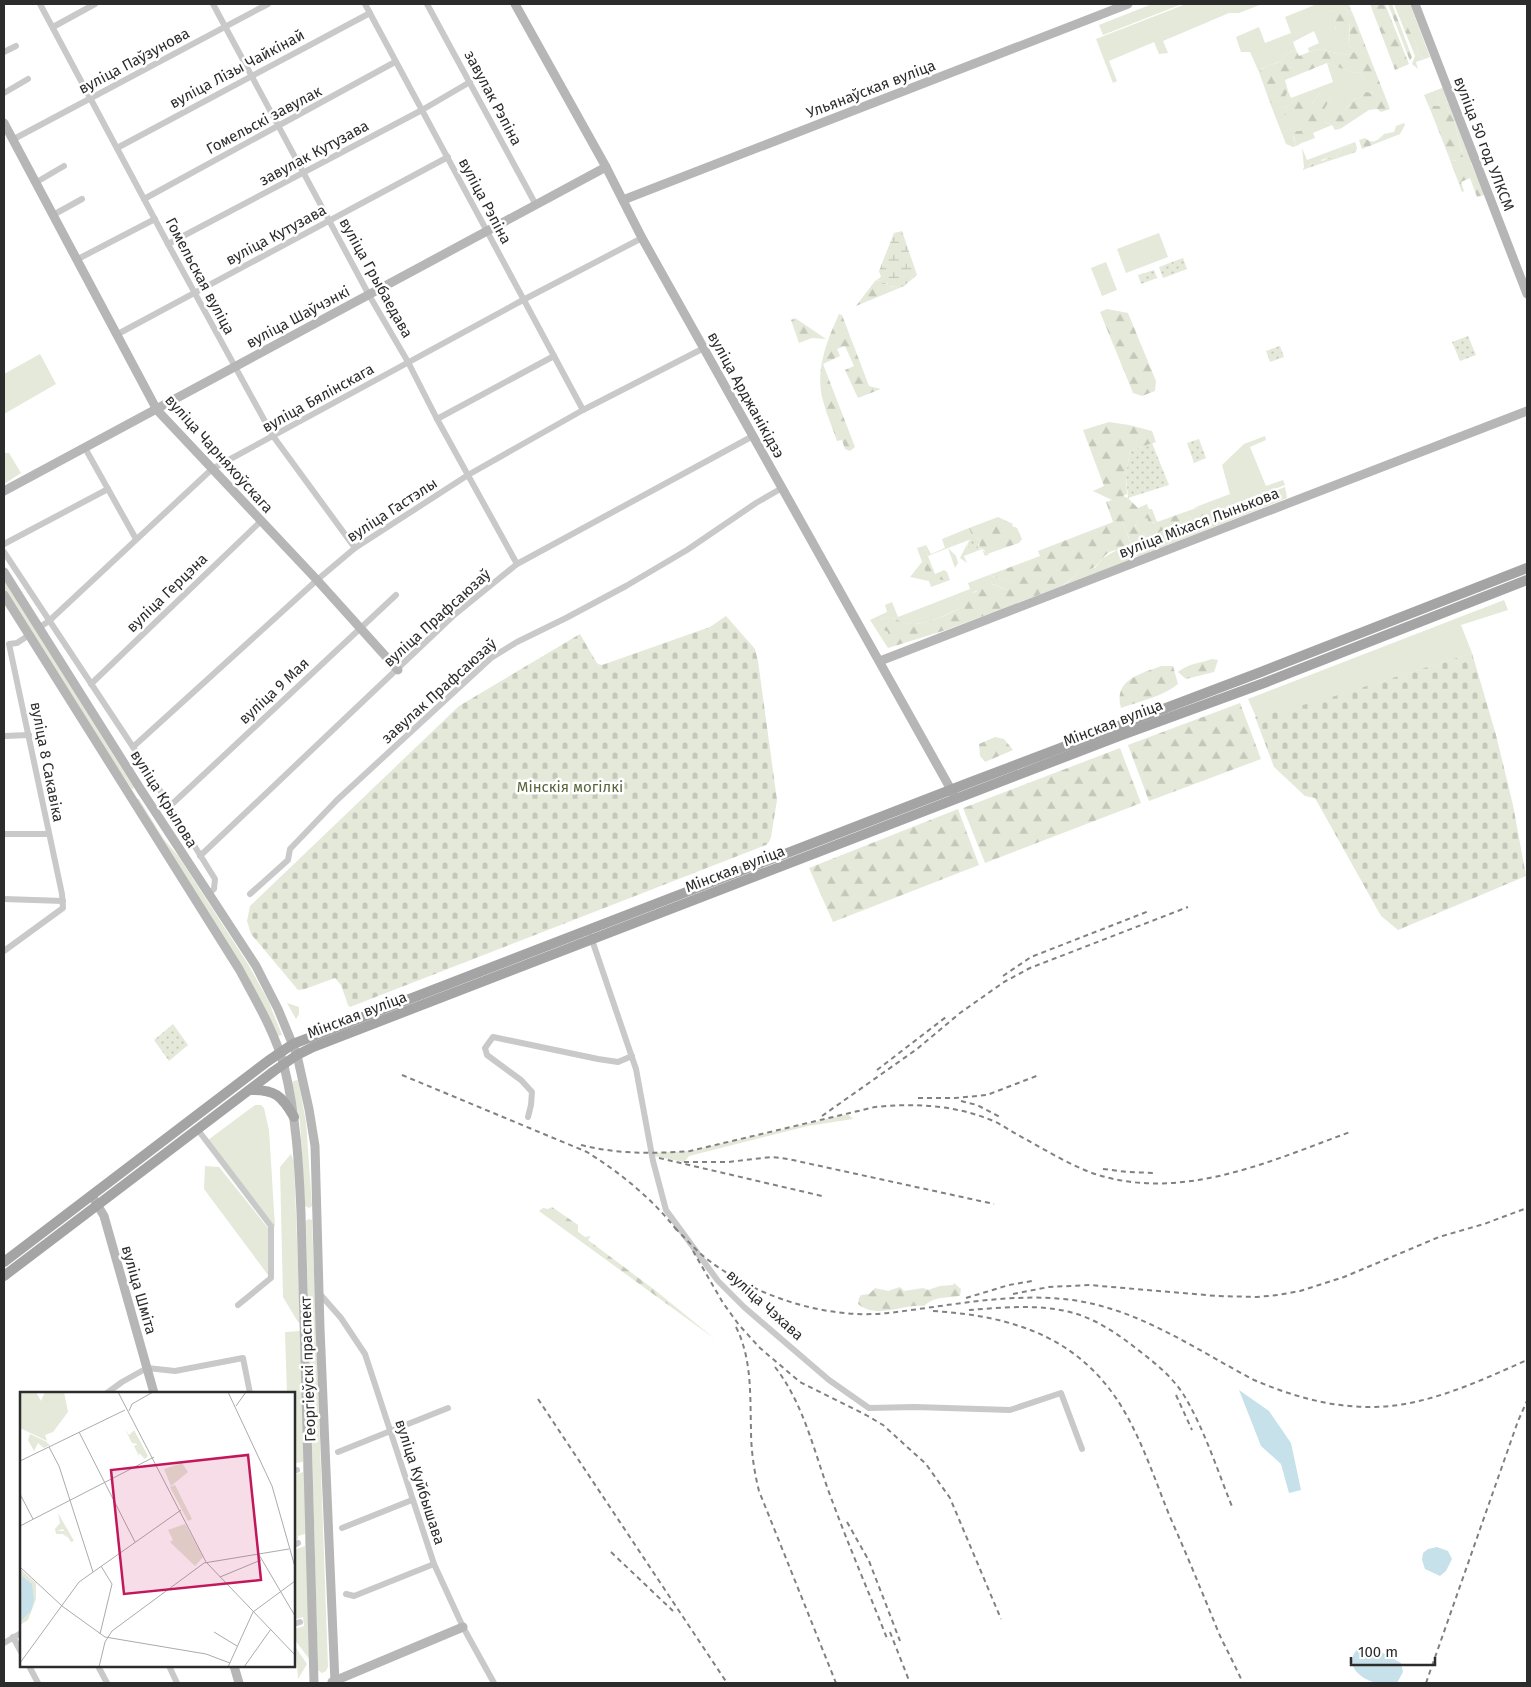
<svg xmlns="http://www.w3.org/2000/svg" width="1531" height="1687" viewBox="0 0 1531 1687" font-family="'Fira Sans',sans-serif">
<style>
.green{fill:#e4e9d9}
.forest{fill:url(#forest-firs)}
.wetland{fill:url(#wetland-marsh)}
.cemetery{fill:url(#cemetery-stones)}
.park{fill:url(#park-dots)}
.water{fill:#c6e1e9}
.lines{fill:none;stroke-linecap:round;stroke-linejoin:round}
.street{stroke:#c9c9c9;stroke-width:6}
.secondary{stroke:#b6b6b6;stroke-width:9}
.primary{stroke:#a4a4a4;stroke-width:10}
.rail{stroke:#818181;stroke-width:2;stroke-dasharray:5 4;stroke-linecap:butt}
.labels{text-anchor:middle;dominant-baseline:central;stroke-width:5;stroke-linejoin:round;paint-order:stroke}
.street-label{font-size:15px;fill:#2c2c2c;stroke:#fff}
.park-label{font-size:15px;fill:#56653c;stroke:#fff}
.inset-road{fill:none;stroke:#ababab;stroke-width:1}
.view{fill:#c2185b;fill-opacity:0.15;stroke:#c2185b;stroke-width:2.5}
.inset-edge{fill:none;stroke:#2c2c2c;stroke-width:2.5}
</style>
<defs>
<pattern id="forest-firs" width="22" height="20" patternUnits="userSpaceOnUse" patternTransform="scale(1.25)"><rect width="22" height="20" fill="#e4e9d9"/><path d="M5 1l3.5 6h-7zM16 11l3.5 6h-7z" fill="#c4c8ba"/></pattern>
<pattern id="wetland-marsh" width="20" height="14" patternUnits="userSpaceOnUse" patternTransform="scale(1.25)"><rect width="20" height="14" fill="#e4e9d9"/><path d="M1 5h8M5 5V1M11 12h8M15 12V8" fill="none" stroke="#c4c8ba"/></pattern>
<pattern id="cemetery-stones" width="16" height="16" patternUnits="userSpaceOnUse" patternTransform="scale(1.25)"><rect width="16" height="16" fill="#e4e9d9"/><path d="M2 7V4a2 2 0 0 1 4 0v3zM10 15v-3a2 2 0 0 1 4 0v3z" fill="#c4c8ba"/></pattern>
<pattern id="park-dots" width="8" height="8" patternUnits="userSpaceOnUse" patternTransform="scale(1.25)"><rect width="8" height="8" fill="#e4e9d9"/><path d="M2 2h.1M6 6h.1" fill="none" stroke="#c4c8ba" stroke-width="1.8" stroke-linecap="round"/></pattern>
</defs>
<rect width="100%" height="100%" fill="#fff"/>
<!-- green -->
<g class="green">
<polygon points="1152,4 1182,4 1103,35 1099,25"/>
<polygon points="1186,4 1262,4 1239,13 1229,13 1163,41 1168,53 1159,54 1154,42 1109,61 1117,81 1113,83 1096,39"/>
<path d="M1317,4h13v5l4,3v7l2,12 10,-9v-7l5,-5 2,4 -3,2c0,11 -2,20 -1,31l10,3 -11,5 -31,-6 -8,3 -1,-4 11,-5 -5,-12 -21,11 3,8 -12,5 -3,6 -18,7 -4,4 -9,-20h-9l-5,-15 23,-10 6,16 26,-10 -6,-16z"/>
<polygon points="1399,4 1410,4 1430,57 1425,59 1418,55 1417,45 1409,30"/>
<polygon points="1327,63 1351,72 1360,73 1376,93 1366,92 1359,98 1354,99 1340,115 1320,115 1330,99 1321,91 1311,106 1303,106 1298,98 1287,107 1282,108 1297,118 1302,128 1293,137 1296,146 1293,147 1286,144 1270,103 1282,100 1288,91 1291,98 1333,82"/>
<polygon points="1447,86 1475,157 1471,163 1477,177 1483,179 1488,193 1481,196 1473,180 1462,171 1456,160 1450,160 1449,157 1463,156 1454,120 1448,110 1445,96 1433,95 1438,101 1440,106 1432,106 1430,109 1424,95"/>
<polygon points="1325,122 1340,129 1335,130 1332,125 1313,133 1315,138 1302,143 1316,125"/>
<polygon points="1355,142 1357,147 1350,145 1341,149 1336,157 1331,157 1311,163 1308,168 1303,170 1304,167 1302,148 1307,160"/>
<polygon points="1159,233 1168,257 1126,273 1117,249"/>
<polygon points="1106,262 1117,290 1102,296 1091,268"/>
<polygon points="40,354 56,384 4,414 4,374"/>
<path d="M1265,436l1,4 -16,7 16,39 17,-6 2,5 -48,18v2l48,-18 2,11 -150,59 -3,-6 10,-2c6,-8 2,-17 -7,-20l-2,-5 3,-3v-13l9,-4 2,6h-5l2,8 17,11 7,-5 9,1 9,-4 -3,-2 3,-2 14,9 3,-7 -6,-12 -6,1 37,-14 -8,-29 22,-21z"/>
<polygon points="4,453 9,453 21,473 4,484"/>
<polygon points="969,528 973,537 977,538 980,541 979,548 988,554 990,554 985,556 982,549 964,556 967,563 960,558 967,544 968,548 973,550 979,546 979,544 969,540 948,548 956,556 958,563 955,568 948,548 928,556 924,546 926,545 931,554 945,548 942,539"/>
<polygon points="1117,550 1134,552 1135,559 1063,586 1076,575 1079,569 1095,568 1103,558"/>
<path d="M922,562c9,10 14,18 28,18l-19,7 -2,-6 -19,-4z"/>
<path d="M989,575l30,10 -12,5 -14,-6c-12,6 -25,9 -36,16l2,9c-14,5 -29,15 -45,15 -13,1 -21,-11 -34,-4l1,9 7,3v16l-18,-28 17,-8 -2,-7 7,-3 6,15 72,-28 -2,-6z"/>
<polygon points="4,579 134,788 132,789 106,751 4,589"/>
<polygon points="1504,600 1508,610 1461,625 1472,653 1311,704 1256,717 1248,699"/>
<polygon points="137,799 139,799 163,838 179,857 248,964 268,1000 282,1035 277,1036 252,984"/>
<polygon points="287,1003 299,1007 299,1014 296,1019"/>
<polygon points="298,1080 306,1122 312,1206 309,1208 305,1206 300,1122 292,1084 293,1081"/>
<polygon points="255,1105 261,1105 264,1108 269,1130 275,1227 208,1140"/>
<polygon points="848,1114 853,1119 808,1126 689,1156 684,1162 653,1156 652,1153 690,1151"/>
<polygon points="291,1154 294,1162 300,1323 298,1322 283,1297 280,1167"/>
<polygon points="205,1166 219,1167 268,1228 268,1275 204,1189"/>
<polygon points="308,1219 312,1220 328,1667 326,1671 322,1673 318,1670 306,1221"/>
<polygon points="300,1331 310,1660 295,1640 295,1629 304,1626 303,1617 296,1619 294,1550 305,1546 305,1534 298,1536 298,1539 294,1541 294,1475 303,1472 303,1462 295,1463 294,1466 294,1393 287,1393 285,1332"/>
<polygon points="296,1648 307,1664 298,1679"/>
</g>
<!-- forest -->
<g class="forest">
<polygon points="1330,4 1349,4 1351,10 1346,15 1346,22 1349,28 1348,31 1342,34 1336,31 1334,19 1334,12 1330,9"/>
<polygon points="1370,4 1385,4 1409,64 1395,70"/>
<polygon points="1388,4 1392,4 1412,57 1410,61"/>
<polygon points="1394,4 1400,5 1409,30 1417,45 1418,55 1425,59 1416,62 1418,69 1412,64 1415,56"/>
<path d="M1353,14l37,95 -9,3 -4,-3 -8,1 -29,19 -15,-7c-16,6 -16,19 -29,24l-3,-12 4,-3h3l2,-3c-7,-12 -6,-12 -19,-13l-1,-7 5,-1 11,-9 6,3 -1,5h8l10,-15 4,-1 5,9 -9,16h19l14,-16 5,-1 7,-6 9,1 -15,-20 -9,-1 -24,-9 -42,17 3,11 -5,9 -13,3 -11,-31c8,-8 12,-6 22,-11l3,-6 12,-5 3,6 18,-7 31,6 10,-5 -9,-3c0,-11 1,-20 1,-31z"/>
<polygon points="1440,92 1445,96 1448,110 1454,120 1463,157 1449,157 1430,109 1432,106 1440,106 1438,101 1432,95"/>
<path d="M1404,123l1,2 -5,9 -38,15 -3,-9 6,-2c8,7 13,2 19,-4l10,-2 2,-6z"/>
<polygon points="1350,145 1357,147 1356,152 1308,168 1311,163 1320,159 1322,161 1331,157 1336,157 1341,149"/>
<polygon points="1450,160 1465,161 1461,167 1463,171 1473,180 1481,196 1477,197 1470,178 1461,182 1464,191 1462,192"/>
<polygon points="881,280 891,287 896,286 897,289 856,306 875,281"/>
<polygon points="1107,309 1128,313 1156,381 1155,391 1142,396 1133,393 1100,312"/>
<path d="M839,314l3,1 27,71 12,3 -23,9 -13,-28 9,-4 -9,-20 -8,3 3,7 -17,8 32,83 -5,4 -5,-2 -3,-9 -5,1c-4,-13 -10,-25 -13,-37 -10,-32 2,-61 15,-90z"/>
<polygon points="795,318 826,339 812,338 799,343 791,320"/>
<path d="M1109,422l20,3 23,6 4,11 -26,9 -4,24 1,19 -4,2 5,2 10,10v13l-3,4 2,4c8,2 15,14 6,20 -3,1 -6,2 -9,2l-20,-51 20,52c-6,-1 -12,-2 -17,-2 -19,2 -15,24 -38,19l-3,6 -14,11 -116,44 -58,18v-16l-7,-3 -3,-4 2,-5c13,-7 21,5 34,4 15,0 31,-9 45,-15l-3,-3 1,-6 9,-6 10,-2 8,-8h8l15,6 11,-5 -29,-10 51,-19 -2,-5 75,-29 -7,-20 6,-2 -19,-9 11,-5 -21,-56z"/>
<polygon points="1199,507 1203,508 1203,516 1208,521 1207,525 1202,526 1188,517 1186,519 1189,522 1188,524 1170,524 1168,527 1158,533 1154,522 1149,523 1147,518 1143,519 1139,513 1140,509 1152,509 1157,522"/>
<polygon points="998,517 1013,524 1012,526 1017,528 1022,539 1019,543 987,554 983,549 979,548 980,541 977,538 973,538 969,528"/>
<polygon points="924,546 935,574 944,570 947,572 950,580 942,580 937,578 929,581 917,548"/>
<path d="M1212,659l6,1 -4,12 -28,7 -8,-7c14,-10 20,-8 34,-13z"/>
<path d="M1161,666h12l5,18c-16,13 -38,17 -57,24 -8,-29 20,-34 40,-42z"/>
<polygon points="1240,703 1261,759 1149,801 1128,745"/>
<polygon points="995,737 1004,739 1013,750 985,762 980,756 979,744"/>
<polygon points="1120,748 1141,803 985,863 963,808"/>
<polygon points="958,809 979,865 833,922 809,868"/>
<polygon points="552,1207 578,1225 578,1232 585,1237 591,1236 588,1240 656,1291 715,1339 539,1211 543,1208 548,1209"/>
<path d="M954,1283l7,6 -1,7c-13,2 -26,0 -36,10 -21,-3 -47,14 -66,-2l1,-6 2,-3 8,-1 6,-6 13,3 12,-4 4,4 19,-3 5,2 12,-4 13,-1z"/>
</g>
<!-- wetland -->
<polygon class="wetland" points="902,231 917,275 904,286 897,289 896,286 888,287 887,283 883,283 881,280 875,281 881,277 879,271 894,233"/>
<!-- cemetery -->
<g class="cemetery">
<polygon points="726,616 755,649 758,661 777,800 771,837 769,842 766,845 350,1007 348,1005 341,985 335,978 305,989 298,990 251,934 247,921 250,906 459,706 580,634 595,660 598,664 602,665 710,627"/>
<polygon points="1472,653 1496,735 1513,805 1526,876 1398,930 1381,916 1315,798 1305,796 1274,767 1255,717 1319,701"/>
</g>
<!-- park -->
<g class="park">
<polygon points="1183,258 1187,269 1163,278 1159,267"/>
<polygon points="1154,270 1157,278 1141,284 1138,275"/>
<polygon points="1468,336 1476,355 1460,361 1452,342"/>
<polygon points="1280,346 1284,357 1270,362 1266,351"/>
<polygon points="1199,439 1206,458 1194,463 1187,443"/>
<polygon points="1152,443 1169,485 1128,498 1126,475 1130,451"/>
<circle cx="973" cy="545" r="5.5"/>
<polygon points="173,1024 188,1045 169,1061 154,1040"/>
</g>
<!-- water -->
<g class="water">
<polygon points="1239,1390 1269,1411 1291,1443 1301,1490 1289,1493 1281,1464 1261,1446"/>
<polygon points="1437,1547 1448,1551 1452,1559 1446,1571 1440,1576 1425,1569 1422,1560 1423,1553 1428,1549"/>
<path d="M1361,1646l13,2 27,15 2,9 -6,11c-7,0 -17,2 -24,-1 -18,-6 -30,-22 -12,-36z"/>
</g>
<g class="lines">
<!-- street -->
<g class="street">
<polyline points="40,4 168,244 273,436 355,548"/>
<polyline points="213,4 369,295 408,362 437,419 517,564"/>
<polyline points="365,4 583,410"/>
<polyline points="427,4 536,205"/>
<polyline points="53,27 95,4"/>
<polyline points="4,52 16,46"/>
<polyline points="4,93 28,79"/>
<polyline points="12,140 268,4"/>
<polyline points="117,148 370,13"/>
<polyline points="35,183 64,166"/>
<polyline points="144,199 395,62"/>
<polyline points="53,215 82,199"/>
<polyline points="168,244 422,110 470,82"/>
<polyline points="76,260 155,219"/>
<polyline points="116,335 448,157"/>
<polyline points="437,419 554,356"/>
<polyline points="85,448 136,539"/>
<polyline points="4,544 108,489"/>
<polyline points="4,552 133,747 215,879 214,889 208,894"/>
<polyline points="40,627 49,621 212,469 523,300 642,238"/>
<polyline points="91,684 261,521"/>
<polyline points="4,736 29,735"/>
<polyline points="133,747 317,580 355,548 468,475 583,410 704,348"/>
<polyline points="170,806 396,595"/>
<polyline points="4,834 48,834"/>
<polyline points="200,856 453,616 517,564 753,436"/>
<polyline points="250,894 288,860 290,849 337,800 491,658 517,642 566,618 626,586 687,550 756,503 782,488"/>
<polyline points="4,899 63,901"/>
<polyline points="591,937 636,1069 653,1161 666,1210 718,1281 744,1307 829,1380 869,1408 915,1407 1010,1410 1061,1393 1082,1449"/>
<polyline points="4,951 63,908 62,894 9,644 17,643 29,635"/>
<polyline points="528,1117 531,1105 532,1092 521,1080 487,1055 485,1048 493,1037 598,1059 618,1062 632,1056"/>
<polyline points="198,1130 271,1226 271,1278 238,1305"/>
<polyline points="319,1293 341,1318 365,1354 434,1564 463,1627 494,1683"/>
<polyline points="107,1393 122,1382 147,1368 175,1371 243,1358 250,1393"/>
<polyline points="338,1452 448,1408"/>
<polyline points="294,1471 297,1470"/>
<polyline points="342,1528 412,1500"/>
<polyline points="294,1545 298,1543"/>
<polyline points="346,1594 354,1596 434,1564"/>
<polyline points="294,1624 300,1622"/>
<polyline points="13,1637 21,1652"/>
<polyline points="4,1643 21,1633"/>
<polyline points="29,1666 38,1683"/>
<polyline points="98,1666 107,1683"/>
<polyline points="169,1666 177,1683"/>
</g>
<!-- secondary -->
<g class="secondary">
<polyline points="515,4 606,167 642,238 954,795"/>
<polyline points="1415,4 1527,294"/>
<polyline points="4,123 157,410 317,580 398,670"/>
<polyline points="623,200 1128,4"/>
<polyline points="4,491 606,167"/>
<polyline points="4,572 141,790 256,966 278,1009 297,1055 309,1109 315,1146 320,1328 335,1683"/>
<path d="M4,595l235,374c16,30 36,63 45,97 12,48 15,98 17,147l13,470"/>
<polyline points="880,661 1527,411"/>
<polyline points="92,1196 104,1216 154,1393"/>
<polyline points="234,1666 239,1683"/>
<polyline points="332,1682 463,1627"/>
</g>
<!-- primary -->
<g class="primary">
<path d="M250,1090c25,-1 32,6 44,27"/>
<polyline points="4,1262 268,1061 293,1044 971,782 1261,672 1527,568"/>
<polyline points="4,1276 274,1071 297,1055 313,1047 1119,736 1264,683 1527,580"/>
</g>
<!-- rail -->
<g class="rail">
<polyline points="1003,976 1031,957 1149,911"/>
<polyline points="877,1070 946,1017"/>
<path d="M402,1075l185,77c35,22 67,48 92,81"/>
<polyline points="918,1098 955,1098 987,1095 1039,1075"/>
<polyline points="961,1101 977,1105 1002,1118"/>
<polyline points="822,1116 917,1049 960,1013 1004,982 1030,968 1188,907"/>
<path d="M581,1145c36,9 72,9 109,6l185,-44c40,-4 79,-2 116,13 10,4 18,10 27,15 24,13 48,28 74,38 88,30 176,-11 258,-41"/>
<polyline points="659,1158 822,1196"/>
<polyline points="684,1162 728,1162 772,1157 788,1159 994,1204"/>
<polyline points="1103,1169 1128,1172 1154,1173"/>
<path d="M675,1228c9,9 17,18 27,27 48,40 123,65 186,58 61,-7 123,-21 184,-13 67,9 123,49 182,80 49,21 102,34 156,23 40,-8 79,-26 117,-43"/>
<polyline points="693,1251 723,1303 739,1325 760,1348 800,1382 866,1415 883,1425 926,1464 950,1498 1001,1619"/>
<polyline points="1013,1294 1049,1287 1089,1285 1217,1296 1257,1297 1278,1295 1300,1291 1344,1277 1439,1237 1484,1224 1527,1208"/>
<polyline points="966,1298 1009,1285 1032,1281"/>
<path d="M969,1310c40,-3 86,-8 123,10 17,8 31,18 45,29 18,14 36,28 48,48 20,34 33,75 48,112"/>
<path d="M933,1311c80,5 147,26 190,98 20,34 32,71 47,108 13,29 25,58 37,87 6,14 11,29 18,42 6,12 12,24 18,37"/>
<path d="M736,1327c16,32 14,67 15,103 0,20 3,41 8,61l77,192"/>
<path d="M775,1367c31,40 40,90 58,136 17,46 37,92 55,138"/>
<polyline points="1176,1395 1192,1430"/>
<polyline points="538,1399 727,1683"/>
<polyline points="847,1522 869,1561 900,1641"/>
<polyline points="611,1552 673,1611"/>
<polyline points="890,1632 910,1683"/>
<polyline points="1426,1683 1518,1421 1527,1401"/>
</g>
</g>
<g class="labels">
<!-- street labels -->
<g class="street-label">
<text transform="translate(134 61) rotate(-28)">вуліца Паўзунова</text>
<text transform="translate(237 69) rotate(-28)">вуліца Лізы Чайкінай</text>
<text transform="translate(871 89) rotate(-21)">Ульянаўская вуліца</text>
<text transform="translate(493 98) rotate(62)">завулак Рэпіна</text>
<text transform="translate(264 120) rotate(-28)">Гомельскі завулак</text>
<text transform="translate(1484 144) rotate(69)">вуліца 50 год УЛКСМ</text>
<text transform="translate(314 153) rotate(-28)">завулак Кутузава</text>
<text transform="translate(485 201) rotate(62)">вуліца Рэпіна</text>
<text transform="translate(276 235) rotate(-28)">вуліца Кутузава</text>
<text transform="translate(200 276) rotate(62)">Гомельская вуліца</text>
<text transform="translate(376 278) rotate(61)">вуліца Грыбаедава</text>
<text transform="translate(298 317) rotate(-28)">вуліца Шаўчэнкі</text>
<text transform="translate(746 395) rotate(61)">вуліца Арджанікідзэ</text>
<text transform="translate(318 398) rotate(-29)">вуліца Бялінскага</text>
<text transform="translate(219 454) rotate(48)">вуліца Чарняхоўскага</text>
<text transform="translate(392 510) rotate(-33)">вуліца Гастэлы</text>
<text transform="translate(1199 523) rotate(-21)">вуліца Міхася Лынькова</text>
<text transform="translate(167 593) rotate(-44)">вуліца Герцэна</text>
<text transform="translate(437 618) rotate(-42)">вуліца Прафсаюзаў</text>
<text transform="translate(274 691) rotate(-43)">вуліца 9 Мая</text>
<text transform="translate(439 691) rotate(-42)">завулак Прафсаюзаў</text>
<text transform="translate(1113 723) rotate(-21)">Мінская вуліца</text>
<text transform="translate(47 762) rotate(79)">вуліца 8 Сакавіка</text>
<text transform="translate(164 799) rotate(58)">вуліца Крылова</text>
<text transform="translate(735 869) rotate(-21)">Мінская вуліца</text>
<text transform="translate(357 1015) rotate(-21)">Мінская вуліца</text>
<text transform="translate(139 1290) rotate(74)">вуліца Шміта</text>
<text transform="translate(765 1305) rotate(42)">вуліца Чэхава</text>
<text transform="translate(308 1369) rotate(-92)">Георгіеўскі праспект</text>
<text transform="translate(420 1482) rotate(72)">вуліца Куйбышава</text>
</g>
<!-- park labels -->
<g class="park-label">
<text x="570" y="787">Мінскія могілкі</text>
</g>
</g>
<!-- overview -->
<g transform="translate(20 1392)">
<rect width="275" height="275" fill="#fff"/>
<path d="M0,177l16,14v16l-8,21 -8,5z" fill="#e4e9d9"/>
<path d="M0,0h16l5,9 4,-9h19l4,20 -15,20 -8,3 2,6 -27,-13zM105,37l4,6 5,-5 14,26 -3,3 -6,-6v3l-5,-10 4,-2 -6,-1zM10,42l15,7 5,4 -6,3 -6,-5 -4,8 -6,-11zM155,93l17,34 -4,2 -18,-34zM38,121l16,28 -3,1 -8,-13 -6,2h7l4,7 -5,-4h-7l-1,-5 5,-6z" fill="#e4e9d9"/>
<path d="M162,71l6,9 -17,14 -7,-17zM165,132l18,33 -8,9 -25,-24 3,-2 -5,-10z" fill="#e4e9d9"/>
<path d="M2,184l10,8 2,16 -3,11 -11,11z" fill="#c6e1e9"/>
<path class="inset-road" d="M98,0l88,170 89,93M208,0l44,94 23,81M216,14l10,-14M109,19l3,-7 21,-12M59,40l56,110M29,55l10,19 34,106M0,69l105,-51M0,102l13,25M0,134l134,-69M238,161l37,63M0,175l42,39 43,31 101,17 24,9M200,185l41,-17M194,240l23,14M80,242l12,-50 -11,-18M0,271l59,-81 102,-72M79,275l6,-25 7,-11 92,-68 85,-14M208,275l25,-55 42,-31M224,275l27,-38"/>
<path class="view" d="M228,63l13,125 -137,14 -13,-124z"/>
<rect width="275" height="275" class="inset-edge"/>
</g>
<!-- border -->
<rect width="1531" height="1687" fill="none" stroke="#2c2c2c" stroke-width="10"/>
<!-- scale -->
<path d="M1351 1657v8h84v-8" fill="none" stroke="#2c2c2c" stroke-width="2.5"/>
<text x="1358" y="1657" font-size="15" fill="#2c2c2c" stroke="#ffffff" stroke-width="4" paint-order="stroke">100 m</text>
</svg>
